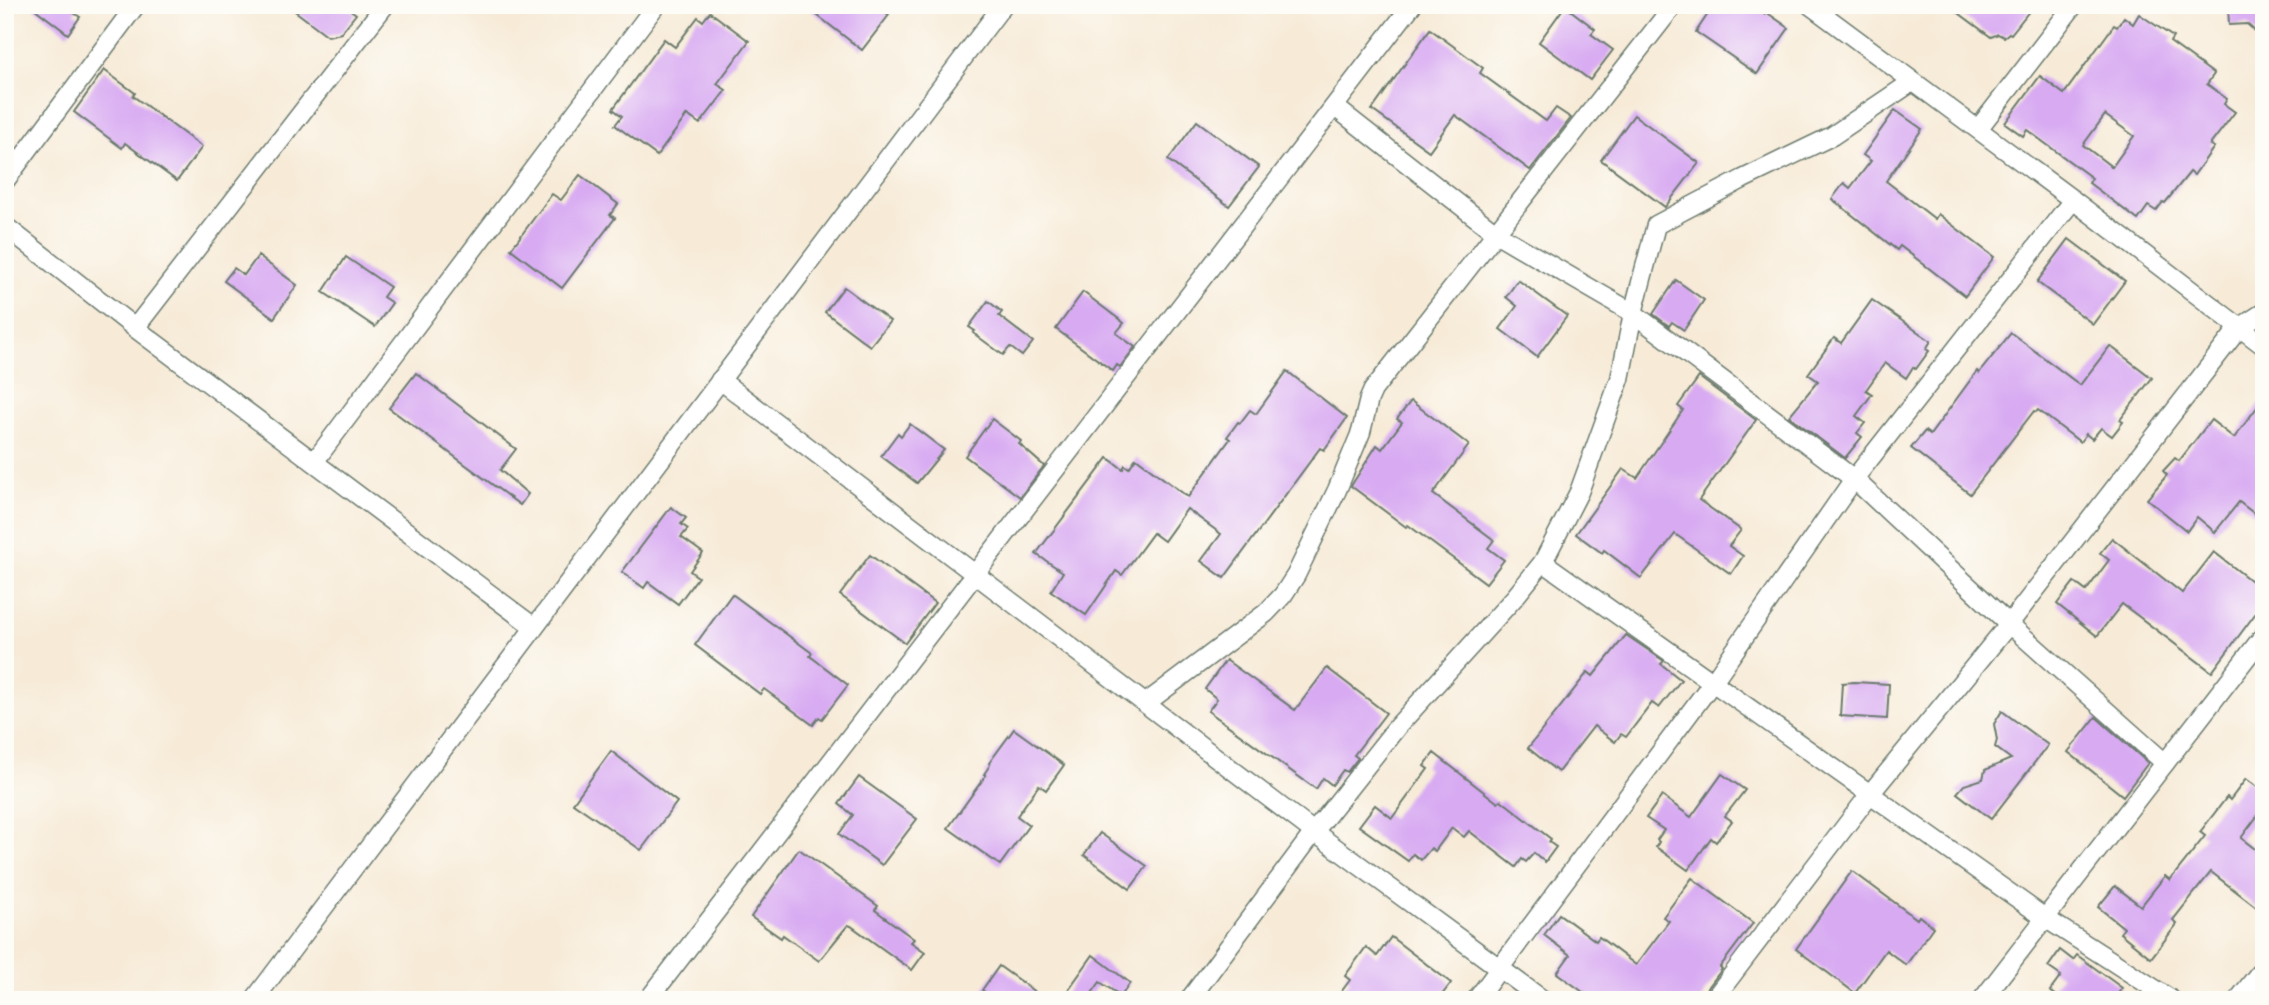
<svg xmlns="http://www.w3.org/2000/svg" width="2269" height="1005" viewBox="0 0 2269 1005" font-family="'Playpen Sans',sans-serif">
<style>
.building{fill:#d8aaf2;fill-rule:evenodd}
.lines{fill:none;stroke-linecap:round;stroke-linejoin:round}
.street-casing{stroke:#6b7a6d;stroke-width:21}
.street{stroke:#fff;stroke-width:18}
</style>
<rect width="100%" height="100%" fill="#fdfcf7"/>
<filter id="ink" filterUnits="userSpaceOnUse"><feTurbulence type="fractalNoise" baseFrequency=".0143" numOctaves="2"/><feDisplacementMap in="SourceGraphic" scale="14" xChannelSelector="R" yChannelSelector="G"/><feConvolveMatrix kernelMatrix="1 2 1 2 8 2 1 2 1" color-interpolation-filters="sRGB"/></filter>
<filter id="wash" filterUnits="userSpaceOnUse"><feTurbulence type="fractalNoise" baseFrequency=".00686" numOctaves="4" result="noise"/><feDisplacementMap in="SourceGraphic" scale="28" xChannelSelector="R" yChannelSelector="G"/><feGaussianBlur stdDeviation="1.57" result="paint"/><feColorMatrix in="noise" values="0 0 0 0 0 0 0 0 0 0 0 0 0 0 0 0 0 1.4 0 .05"/><feComposite in="paint" operator="in"/></filter>
<g filter="url(#wash)">
<rect width="100%" height="100%" fill="#f7ebd8"/>
<g id="blocks">
<!-- building -->
<g class="building">
<polygon points="30,5 80,5 74,13 80,17 68,34"/>
<polygon points="287,5 344,5 356,14 341,33 328,36"/>
<polygon points="804,5 876,5 889,15 862,50"/>
<polygon points="1714,5 1752,5 1764,14 1766,12 1789,28 1757,74 1696,32"/>
<polygon points="1948,5 2034,5 2011,34 2009,33 2004,37 1998,34 1991,37"/>
<polygon points="2228,5 2264,5 2264,39 2247,24 2229,25"/>
<polygon points="1565,6 1595,29 1591,34 1613,50 1590,80 1539,42"/>
<polygon points="710,12 749,41 717,84 726,90 700,124 687,115 657,156 615,125 622,116 613,109 664,39 675,47 698,17 703,21"/>
<path d="M2139,14l34,23 -3,5 44,32 -7,10 20,15 -3,5 11,8 -25,33 4,2 -20,28 -4,-3 -25,31 -2,-1 -7,9 -8,-5 -10,14 -49,-37 3,-5 -65,-48 -4,6 -18,-13 35,-47 24,18 50,-69 3,2 7,-10 9,7zM2105,115l29,21 -22,31 -29,-22z"/>
<polygon points="1430,29 1483,68 1480,73 1546,121 1556,108 1571,118 1530,170 1455,115 1429,151 1372,110"/>
<polygon points="104,70 135,93 133,96 202,147 177,181 125,143 122,148 74,112"/>
<polygon points="1895,110 1922,129 1886,181 1935,219 1938,214 1994,257 1965,296 1900,246 1897,250 1832,199 1844,183 1850,188 1871,161 1863,155"/>
<polygon points="1634,115 1699,163 1665,207 1601,160"/>
<polygon points="1197,121 1259,167 1229,206 1168,160"/>
<polygon points="580,175 618,204 610,215 615,218 562,288 511,249 552,194 561,200"/>
<polygon points="2069,239 2125,281 2093,324 2037,282"/>
<polygon points="258,256 297,285 274,318 224,281 234,268 244,275"/>
<polygon points="346,257 390,287 383,297 392,303 375,327 323,292"/>
<polygon points="1518,280 1567,316 1537,357 1500,329 1517,306 1506,297"/>
<polygon points="1676,280 1704,300 1684,330 1672,322 1669,326 1653,314"/>
<polygon points="844,287 890,321 870,346 825,312"/>
<polygon points="1083,292 1124,323 1116,333 1135,347 1120,367 1117,365 1113,371 1056,329"/>
<polygon points="1872,300 1931,341 1926,349 1929,351 1916,369 1913,367 1906,378 1885,363 1866,390 1872,394 1856,416 1865,423 1857,433 1862,437 1845,458 1789,416 1818,381 1808,374 1834,338 1841,343"/>
<polygon points="988,301 1002,312 999,316 1033,342 1022,356 1010,347 1003,355 973,333 975,331 969,327"/>
<polygon points="2011,333 2080,385 2110,346 2152,378 2120,420 2123,422 2112,436 2101,428 2092,439 2086,434 2080,442 2038,410 2036,412 2034,411 1970,494 1911,448 1925,431 1930,435 1977,371 1979,373"/>
<polygon points="1287,371 1347,418 1324,450 1320,448 1224,578 1201,561 1221,534 1187,509 1164,541 1153,533 1122,575 1116,571 1086,615 1051,591 1063,572 1036,554 1108,458 1123,469 1125,465 1129,468 1136,458 1188,497 1230,439 1227,437 1238,422 1240,423 1250,410 1256,414"/>
<polygon points="416,373 516,449 500,470 528,494 520,505 389,408"/>
<polygon points="1699,377 1756,420 1699,500 1741,530 1729,546 1743,556 1731,574 1675,534 1641,578 1604,550 1602,553 1576,534 1623,469 1637,478 1683,410 1678,406"/>
<polygon points="2264,398 2264,521 2239,502 2215,532 2197,517 2187,531 2147,499 2167,475 2163,471 2175,458 2179,461 2211,420 2234,438"/>
<polygon points="1411,401 1469,445 1433,494 1494,540 1488,548 1504,560 1486,583 1408,525 1406,527 1351,486 1377,445 1382,449 1402,422 1397,419"/>
<polygon points="992,419 1021,441 1019,444 1044,466 1020,497 965,456"/>
<polygon points="910,424 944,450 917,483 881,456 898,433 901,436"/>
<polygon points="671,507 686,518 681,524 688,529 681,537 703,553 690,571 698,577 678,604 648,582 644,588 622,572"/>
<polygon points="2112,538 2182,593 2214,552 2264,591 2264,602 2212,672 2122,604 2097,636 2057,604 2074,582 2086,591 2109,560 2100,553"/>
<polygon points="870,555 935,603 905,643 840,595"/>
<polygon points="732,594 812,653 810,656 848,685 822,719 819,717 813,725 764,689 760,694 695,645"/>
<polygon points="1626,635 1664,661 1661,664 1681,680 1659,708 1652,703 1626,737 1621,734 1615,742 1594,726 1558,772 1528,748 1588,672 1593,676"/>
<polygon points="1226,660 1295,710 1327,668 1386,713 1354,755 1358,758 1347,772 1343,770 1332,785 1323,778 1316,789 1208,711 1217,699 1205,689"/>
<polygon points="1854,682 1889,684 1887,719 1840,716 1842,683"/>
<polygon points="2002,711 2048,745 1991,819 1957,793 1964,785 1983,779 1985,770 2011,759 1995,747 1997,740 1994,724"/>
<polygon points="2096,717 2148,763 2123,796 2068,752"/>
<polygon points="1014,729 1064,765 1046,790 1039,785 1017,816 1029,825 1000,865 948,828 986,775 984,774 990,765 989,763"/>
<polygon points="611,751 677,802 641,850 573,803"/>
<polygon points="1434,753 1498,803 1501,800 1551,839 1549,842 1556,847 1545,862 1534,853 1526,862 1522,859 1516,867 1469,831 1464,837 1452,828 1435,851 1431,848 1421,860 1413,854 1408,861 1359,826 1375,805 1392,818 1428,769 1424,766"/>
<polygon points="1722,774 1745,790 1725,816 1732,821 1716,842 1711,838 1688,870 1656,847 1659,842 1657,840 1664,830 1646,818 1662,796 1691,817"/>
<polygon points="859,777 917,819 882,865 839,834 853,815 839,804"/>
<polygon points="2246,779 2264,792 2264,807 2241,838 2264,856 2264,913 2211,872 2173,920 2177,924 2151,958 2120,933 2124,928 2098,907 2115,886 2141,906 2165,876 2170,880 2205,836 2200,832 2227,797 2230,800"/>
<polygon points="1100,833 1147,866 1130,889 1084,855"/>
<polygon points="799,849 878,906 875,910 914,939 911,942 925,952 912,970 851,926 848,925 819,961 783,935 781,938 751,917"/>
<polygon points="1852,871 1917,919 1919,916 1933,927 1906,965 1886,950 1855,993 1796,949"/>
<polygon points="1692,878 1753,923 1720,967 1722,969 1704,993 1702,1000 1594,1000 1557,973 1570,955 1544,935 1559,914 1596,941 1599,937 1636,965 1669,921 1663,917"/>
<polygon points="1391,937 1451,983 1438,1000 1335,1000 1350,980 1345,976 1366,947 1377,956"/>
<polygon points="2060,950 2073,960 2077,955 2122,988 2113,1000 2063,1000 2050,991 2061,976 2048,967"/>
<polygon points="1093,955 1130,983 1121,996 1100,982 1087,1000 1061,1000"/>
<polygon points="999,966 1046,1000 995,1000 982,990"/>
</g>
</g>
</g>
<g filter="url(#ink)">
<use href="#blocks" fill-opacity="0" stroke="#6b7a6d" stroke-width="2"/>
<g class="lines">
<!-- street casing -->
<g class="street-casing">
<g id="street">
<polyline points="1810,5 2073,200 2264,346"/>
<polyline points="1335,107 1497,234 1633,313 1854,479 2009,624 2165,763"/>
<polyline points="1978,129 2074,5"/>
<polyline points="5,181 136,5"/>
<polyline points="5,226 135,328 534,627"/>
<polyline points="135,328 385,5"/>
<polyline points="720,380 1314,832 1543,1000"/>
<polyline points="314,462 656,5"/>
<polyline points="1543,562 2045,918 2172,1000"/>
<polyline points="1146,703 1266,613 1283,595 1296,575 1337,490 1361,432 1369,399 1373,390 1674,5"/>
<polyline points="254,1000 1003,5"/>
<polyline points="648,1000 1412,5"/>
<polyline points="1189,1000 1314,832 1397,727 1515,597 1543,562 1579,492 1620,379 1633,313 1656,225 1743,179 1832,136 1912,82"/>
<polyline points="1476,1000 1712,683 1854,479 2073,200"/>
<polyline points="1713,1000 1870,794 2009,624 2239,328 2264,312"/>
<polyline points="1982,1000 2264,635"/>
<polyline points="2238,1000 2264,967"/>
</g>
</g>
<!-- street -->
<use href="#street" class="street"/>
</g>
</g>
<!-- margin -->
<rect width="2269" height="1005" fill="none" stroke="#fdfcf7" stroke-width="28"/>
</svg>
